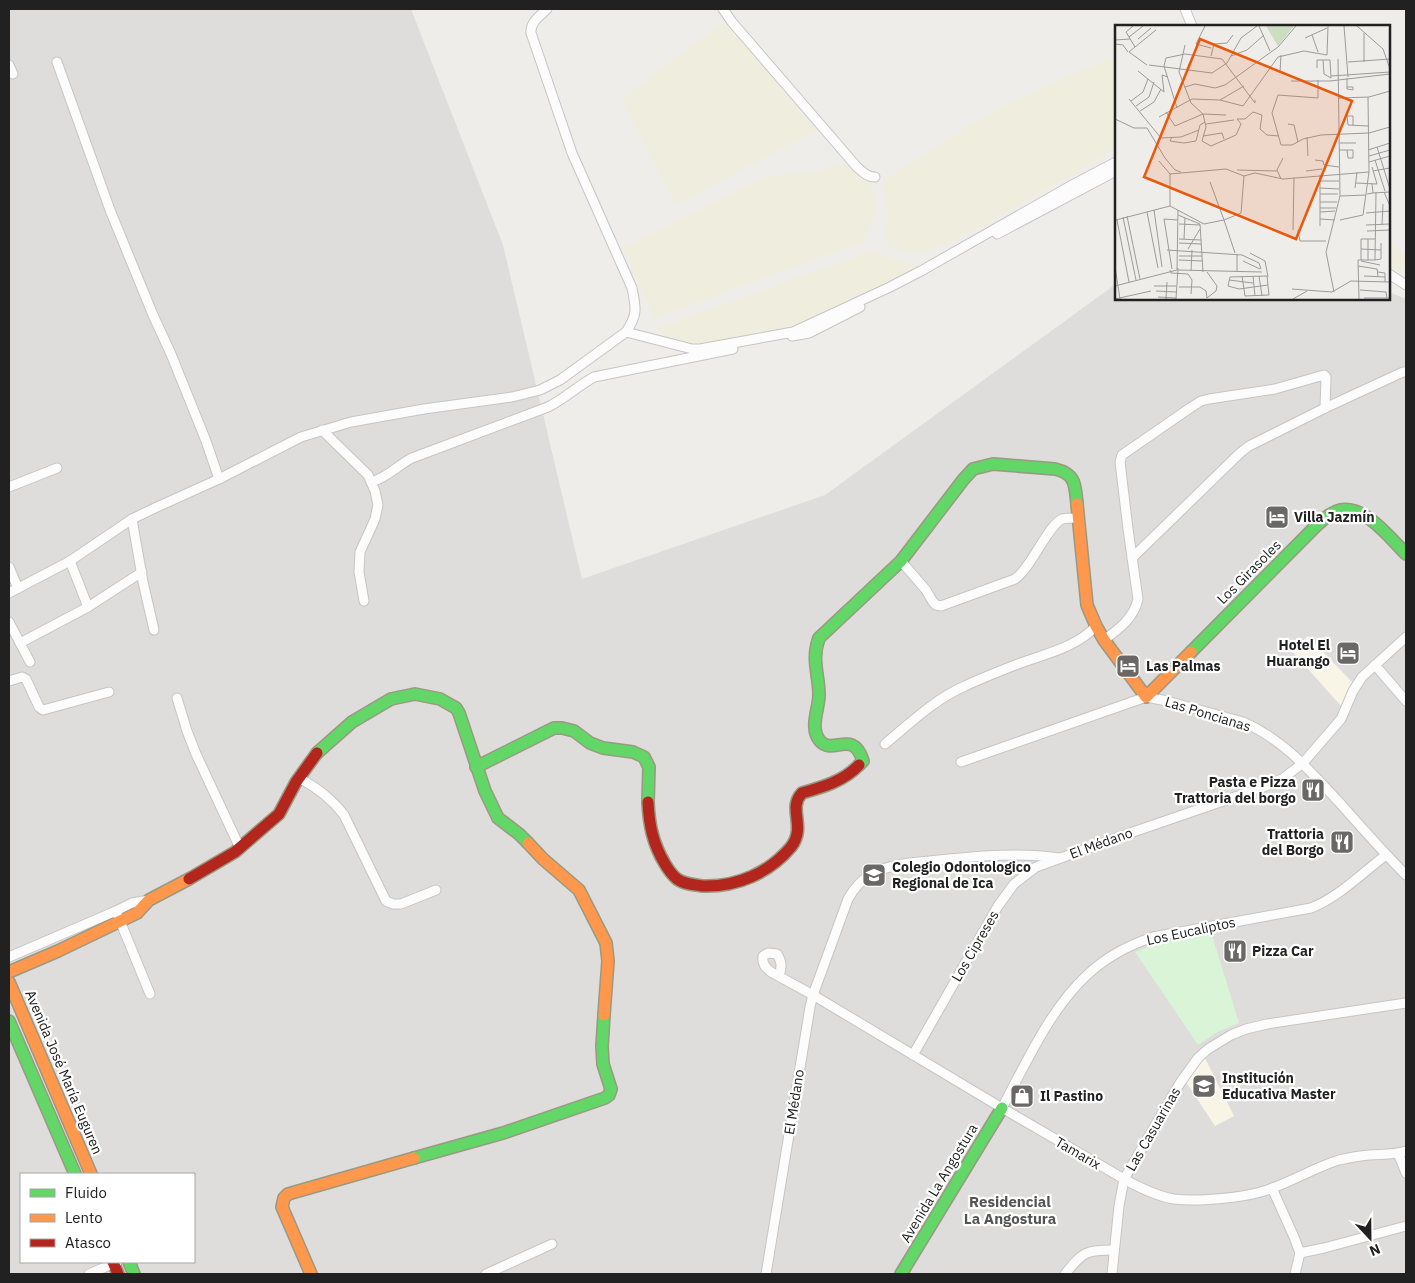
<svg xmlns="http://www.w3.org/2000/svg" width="1415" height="1283" viewBox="0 0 1415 1283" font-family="'IBM Plex Sans',sans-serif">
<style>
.residential{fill:#dedddb;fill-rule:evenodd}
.education{fill:#f8f5e7}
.farmland{fill:#efeede}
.park{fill:#daf4d7}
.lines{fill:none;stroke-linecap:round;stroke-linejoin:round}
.street-casing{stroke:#c6c5c4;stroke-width:11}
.fast-casing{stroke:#9a9982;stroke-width:14}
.slow-casing{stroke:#9a9982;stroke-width:14}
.jam-casing{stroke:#9a9982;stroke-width:14}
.street{stroke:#fdfcfc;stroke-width:9}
.fast{stroke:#63d668;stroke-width:11}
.slow{stroke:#ff974d;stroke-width:11}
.jam{stroke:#b3261e;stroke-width:11}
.labels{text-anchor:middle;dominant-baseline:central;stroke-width:4.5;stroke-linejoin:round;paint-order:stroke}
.poi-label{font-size:14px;font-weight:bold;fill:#212121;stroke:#fff;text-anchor:start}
.street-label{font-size:14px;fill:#212121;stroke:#fff}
.neighbourhood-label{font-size:15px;font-weight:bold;fill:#545454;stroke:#fff}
.inset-road{fill:none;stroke:#9d9b9a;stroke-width:1}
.view{fill:#e8590c;fill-opacity:0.15;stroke:#e8590c;stroke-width:2.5}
.inset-edge{fill:none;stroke:#212121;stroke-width:2.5}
</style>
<rect width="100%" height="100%" fill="#efedea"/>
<!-- residential -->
<path class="residential" d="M9,9h402l92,236 79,334 243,-84 291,-211v15h273v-7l17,7v975h-1397zM21,1174h173v88h-173z"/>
<!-- education -->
<g class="education">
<polygon points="1308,636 1352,682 1341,706 1292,651"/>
<polygon points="1204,1056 1234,1116 1215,1126 1184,1079"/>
</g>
<!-- farmland -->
<g class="farmland">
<polygon points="724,22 817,130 676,205 622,100 679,55"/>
<polygon points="1116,55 1116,147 1070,176 964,236 928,251 907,253 890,246 885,235 887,218 882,181 966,128 1009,103"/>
<polygon points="854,158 869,178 878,211 863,242 654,318 623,248 767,176 825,170"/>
<polygon points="1389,237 1398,250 1406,252 1406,271 1395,270 1389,266"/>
<polygon points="873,250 903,262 923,268 798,329 671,353 658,328"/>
</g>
<!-- park -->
<polygon class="park" points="1211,932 1239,1023 1217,1032 1198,1045 1135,952 1158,943"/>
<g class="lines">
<!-- street casing -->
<g class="street-casing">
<g id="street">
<path d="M547,9c-7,7 -17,13 -16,24l41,120 60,135c4,20 6,26 -6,44"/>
<path d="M723,9l9,13 125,145c6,5 10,10 18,10"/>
<polyline points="1185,9 1192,26"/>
<polyline points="57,62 110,210 153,315 171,354 206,441 219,479"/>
<polyline points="9,65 13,74"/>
<polyline points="997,234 1116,171"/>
<polyline points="1389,274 1406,285"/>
<polyline points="792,336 809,333 860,307"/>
<polyline points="322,430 368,475 375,491 378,505 375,519 360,552 359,572 364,601"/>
<path d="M371,482c16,-4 27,-17 41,-24l136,-51c16,-8 30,-21 46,-30l139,-28"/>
<polyline points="9,487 57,468"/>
<polyline points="132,519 143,582 154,630"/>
<polyline points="1132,558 1240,453 1249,446 1325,408 1403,372 1406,372"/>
<polyline points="70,561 88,607"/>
<path d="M901,561l25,29 7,12 3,3 5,1 74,-27c17,-12 33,-54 47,-60 5,-1 11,-1 16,-1"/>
<polyline points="9,567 18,588"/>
<polyline points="9,593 70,561 132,519 157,507 219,479 301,437 351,422 424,409 512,397 540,390 560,380 626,332 692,349 700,349 793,332 890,287 921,271 1074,184 1116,162"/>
<polyline points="9,622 30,662"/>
<path d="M1104,640c15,-11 30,-22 34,-41l-10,-70 -8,-67 2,-7 68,-47 11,-7 8,-2 66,-10 49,-14 2,2 -1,31"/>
<polyline points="20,643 88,607 142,572"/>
<polyline points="1375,665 1406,701"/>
<polyline points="9,681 22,677 26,679 39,707 43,710 109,692"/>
<polyline points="177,698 187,731 196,754 240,848"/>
<path d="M885,744c25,-21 50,-45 80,-58 17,-8 35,-15 53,-22 26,-10 58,-16 78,-38"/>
<path d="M961,762l185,-65 21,4 76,21c40,17 67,49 96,80 22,25 44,50 67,73"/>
<path d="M299,778c17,9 33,21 45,37l42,86 7,3h8l35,-14"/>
<polyline points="118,916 150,994"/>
<polyline points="9,957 116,911 132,903 149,900"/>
<path d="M779,976c3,-9 3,-14 -2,-22l-9,-1 -5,3c-1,8 2,11 8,16l42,23 189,113 122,71c16,9 32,17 50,20 22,3 68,-1 90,-8 26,-8 49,-23 75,-31 9,-2 19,-4 30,-5 12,-1 25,0 37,-4"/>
<polyline points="913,1055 998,906 1014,884 1036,867 1133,832 1261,788 1282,779 1303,763 1341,719 1353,691 1362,677 1406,637"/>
<path d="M1002,1108c23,-43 48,-99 85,-133 18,-17 42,-30 66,-38l158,-29c28,-11 51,-35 75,-53"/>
<polyline points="1398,1153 1406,1173"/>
<polyline points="1272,1188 1294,1237 1300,1253 1295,1274"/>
<polyline points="1300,1253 1324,1248 1406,1226"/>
<polyline points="89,1274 117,1262"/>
<polyline points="486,1274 552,1244"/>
<path d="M766,1274l44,-267 3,-12 35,-96c6,-11 13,-19 24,-25 20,-11 45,-12 67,-14 40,-4 81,-8 120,-2"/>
<path d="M1065,1274c18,-22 20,-24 49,-24"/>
<polyline points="1112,1274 1119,1206 1124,1179 1180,1083 1198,1058 1208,1049 1231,1035 1246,1029 1267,1024 1406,1003"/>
</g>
</g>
<!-- fast casing -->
<g class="fast-casing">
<g id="fast">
<path d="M1191,652l126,-127c7,-6 14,-13 23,-15 25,-5 50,28 66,44"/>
<polyline points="317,753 352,722 391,699 415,694 440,699 456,708 459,713 485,791 498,818 519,834 528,843"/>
<path d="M859,765l4,-4c-10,-33 -30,-5 -43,-20 -11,-13 -1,-32 -1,-46 0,-21 -8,-35 0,-57l82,-77 62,-81 10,-11 20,-5 62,5c21,5 20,16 22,35"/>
<polyline points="476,767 554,728 562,728 574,731 590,743 603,748 633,752 644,757 649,767 648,802"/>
<polyline points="9,1021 75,1174"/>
<polyline points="414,1158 503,1133 605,1098 609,1095 611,1089 603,1064 602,1046 604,1015"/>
<polyline points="129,1262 134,1274"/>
<polyline points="901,1274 1002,1108"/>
</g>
</g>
<!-- slow casing -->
<g class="slow-casing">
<g id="slow">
<polyline points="1077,504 1087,605 1096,626 1104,640 1146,697 1191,652"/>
<polyline points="528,843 543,859 579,890 606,943 608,961 604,1015"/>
<polyline points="9,972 58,951 137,913 149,900 189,879"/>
<polyline points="9,982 91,1174"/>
<polyline points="311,1274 282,1207 284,1198 288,1194 414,1158"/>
</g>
</g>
<!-- jam casing -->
<g class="jam-casing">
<g id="jam">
<path d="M648,802c1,23 5,42 17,62 3,5 7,11 12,15 7,5 17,6 26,7 34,1 66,-13 88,-39 16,-21 -4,-38 11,-54 21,-6 42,-12 57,-28"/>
<polyline points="189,879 235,852 279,814 296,782 317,753"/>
<polyline points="113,1262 118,1274"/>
</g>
</g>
<!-- street -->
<use href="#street" class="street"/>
<!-- fast -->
<use href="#fast" class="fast"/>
<!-- slow -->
<use href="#slow" class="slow"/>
<!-- jam -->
<use href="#jam" class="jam"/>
</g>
<!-- icons -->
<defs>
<g id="hotel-square" transform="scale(1.25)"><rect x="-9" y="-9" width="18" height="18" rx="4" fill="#696867" stroke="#fff"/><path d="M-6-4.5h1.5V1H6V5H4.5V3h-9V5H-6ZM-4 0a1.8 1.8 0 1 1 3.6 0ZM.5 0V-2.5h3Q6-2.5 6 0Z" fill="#fff"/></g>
<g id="restaurant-square" transform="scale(1.25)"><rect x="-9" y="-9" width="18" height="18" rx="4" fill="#696867" stroke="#fff"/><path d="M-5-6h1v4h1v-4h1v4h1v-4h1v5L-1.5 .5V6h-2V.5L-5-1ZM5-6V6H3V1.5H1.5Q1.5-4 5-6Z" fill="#fff"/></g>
<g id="university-square" transform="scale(1.25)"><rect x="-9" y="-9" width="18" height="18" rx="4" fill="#696867" stroke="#fff"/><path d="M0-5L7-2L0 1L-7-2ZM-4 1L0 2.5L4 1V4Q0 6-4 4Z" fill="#fff"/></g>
<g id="school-square" transform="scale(1.25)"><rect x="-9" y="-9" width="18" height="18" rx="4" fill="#696867" stroke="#fff"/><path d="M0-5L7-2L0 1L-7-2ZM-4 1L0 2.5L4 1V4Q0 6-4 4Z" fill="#fff"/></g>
<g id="shop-square" transform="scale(1.25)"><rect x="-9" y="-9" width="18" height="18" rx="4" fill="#696867" stroke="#fff"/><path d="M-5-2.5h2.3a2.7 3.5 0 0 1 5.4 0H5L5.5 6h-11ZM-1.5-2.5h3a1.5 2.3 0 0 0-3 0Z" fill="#fff"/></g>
</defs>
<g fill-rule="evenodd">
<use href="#hotel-square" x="1277" y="517"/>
<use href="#hotel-square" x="1348" y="653"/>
<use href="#hotel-square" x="1128" y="666"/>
<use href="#restaurant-square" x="1313" y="790"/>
<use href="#restaurant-square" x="1342" y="842"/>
<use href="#university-square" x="874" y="875"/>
<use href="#restaurant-square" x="1235" y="951"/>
<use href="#school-square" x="1204" y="1086"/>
<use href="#shop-square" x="1022" y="1096"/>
</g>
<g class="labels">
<!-- poi labels -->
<g class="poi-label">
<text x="1294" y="517">Villa Jazmín</text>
<text x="1330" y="645" text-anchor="end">Hotel El<tspan x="1330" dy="16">Huarango</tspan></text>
<text x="1146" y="666">Las Palmas</text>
<text x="1296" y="782" text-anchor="end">Pasta e Pizza<tspan x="1296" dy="16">Trattoria del borgo</tspan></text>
<text x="1324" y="834" text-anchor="end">Trattoria<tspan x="1324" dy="16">del Borgo</tspan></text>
<text x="892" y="867">Colegio Odontologico<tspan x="892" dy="16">Regional de Ica</tspan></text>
<text x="1252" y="951">Pizza Car</text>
<text x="1222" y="1078">Institución<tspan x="1222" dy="16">Educativa Master</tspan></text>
<text x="1040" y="1096">Il Pastino</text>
</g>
<!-- street labels -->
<g class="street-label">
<text transform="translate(1249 572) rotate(-45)">Los Girasoles</text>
<text transform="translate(1208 714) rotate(17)">Las Poncianas</text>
<text transform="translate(1101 843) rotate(-20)">El Médano</text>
<text transform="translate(1191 931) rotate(-12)">Los Eucaliptos</text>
<text transform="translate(975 946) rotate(-60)">Los Cipreses</text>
<text transform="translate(64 1072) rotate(67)">Avenida José María Euguren</text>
<text transform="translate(794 1102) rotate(-81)">El Médano</text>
<text transform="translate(1153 1129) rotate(-60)">Las Casuarinas</text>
<text transform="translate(1078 1153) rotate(30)">Tamarix</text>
<text transform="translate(939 1183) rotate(-59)">Avenida La Angostura</text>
</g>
<!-- neighbourhood labels -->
<g class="neighbourhood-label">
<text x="1010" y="1201">Residencial<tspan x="1010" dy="17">La Angostura</tspan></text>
</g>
</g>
<!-- overview -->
<g transform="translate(1115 25)">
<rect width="275" height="275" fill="#efedea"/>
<path d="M151,1h28l-16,20z" fill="#cdddc0"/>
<path class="inset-road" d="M18,1l-7,6 9,15 21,-17M90,1l-9,18 15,4M144,1l11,25M229,1l4,51M242,1l26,23 7,20M249,8v29M197,10l6,17M14,12l14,-11M190,13l22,-10M23,14l13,-11M0,15l15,-1M0,19l8,1 5,7M70,20l-6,27 12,31 12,11 23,1M20,22l-6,5 18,13M96,31l3,-12 13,-1 6,-8M116,31l16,-6 17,-15M208,35l1,14 7,4M233,37l42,-3M34,40l63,8 15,-10 14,-25 16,-12M202,43v-8h13l1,18M23,46l26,21 -2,-17 6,2M165,47l1,-17M216,51l59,-4M232,53v11l6,1v-3h-6M203,55v18l-40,-3 -6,18 9,32h11l11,-6 18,-4 48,-2 21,-6M176,56h39l60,-7M70,62l10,-3 20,4 10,-3 53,-38 18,-21M224,73l30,-1 21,-6M14,74l32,39 20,-1 18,-7M105,75l24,-14M16,76l12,-9 5,-13M21,81l13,-9 5,-15M62,83l-13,-42 2,-8 19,-4 37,5 33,44v-3M25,86l14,-9 7,-13M51,87l9,14 28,-12 3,13 -4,14 9,5 25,-11 5,-11 -4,-5h8l8,-7 9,3 -2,14 7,6 12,1M44,92l33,-18 28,1 23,6 35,-49 26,-6 23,4 1,-29M0,94l19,9h13l18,30 10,12 6,2M91,99l28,-4M173,99l6,1 4,17M238,100v-9h-6l1,9 20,1M88,111l19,-3 2,6M57,112l-2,4 14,2 12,-2 4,-16 5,-3M192,112l1,19M225,118h16M262,122l13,42M224,125h14v8h-5l-1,-8M253,125l22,-7M254,131l21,-6M200,135l8,1 1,4 15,2M260,135l10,31M44,136l11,13 56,-5 18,7 11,-3 28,6 86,-7M254,137l21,-6M122,145l40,1M191,146l16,-2M258,146l17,-3M55,149v32l34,18 20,-4 -14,-38M205,150v51M166,154l-4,-9 6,-12M205,156h19M241,158l21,1 -5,-17M205,163l19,1M240,163l2,-16M269,167l6,14M258,168l17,-1M205,169h18M252,169l6,-1 -1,-9M225,171l26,-1M205,177h17M205,183h16M39,185l8,57M32,187l11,56M205,187l15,-1M251,188l24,-2M63,190l22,9 3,48M12,191l13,63M8,192l13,63M205,194l15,1M1,195l54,-14M2,195l12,62M109,195l17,-7 3,-37M109,195l11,33M225,195l23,-5 6,-43 -1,-75M64,199l21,1M251,200l24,-1M267,200l1,-21M178,205l1,-52M183,205l2,11h26M252,206l23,-1M64,214l22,1M69,214l1,-21M64,218l22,1M73,224l12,-20M246,224l20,1M52,225l75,5 17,8 2,6M135,228l15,8 3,16M122,229v18M64,231h23M64,235l24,1M246,235v-21h14M253,235v-21M260,235l6,-1v-16M128,236l17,8M246,236l19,4M243,241l19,3 1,7M0,242l5,32M57,244l-8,-50 14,1M55,245l1,3 17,1 4,6 -1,14M63,245l84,2M76,246l1,-21M263,247l7,1v9M127,251l3,20 24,-1M138,251l2,20M144,251l3,20M249,251l21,1M114,255l24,3M153,260l-29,4 -11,-3 2,-9 37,-1 2,19M0,261l62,-16 1,-60M39,261h22M64,262h21l6,4 1,7 9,-7 1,-5 -10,-14M177,264l40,3 19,-11 39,1M245,265l26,2 1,6M41,266l20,1M219,267l-8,-40 14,-56 -2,-137M43,272l18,1M249,273h26M0,274l36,-8M51,274l1,-17M61,274l2,-31M178,274l14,-8M244,274l-1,-39h17l1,-68"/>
<path class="view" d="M85,14l152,62 -56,138 -152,-62z"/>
<rect width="275" height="275" class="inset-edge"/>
</g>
<!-- border -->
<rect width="1415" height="1283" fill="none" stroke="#212121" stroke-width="20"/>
<!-- legend -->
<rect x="20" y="1173" width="175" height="90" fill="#ffffff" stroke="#a6a6a6"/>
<rect x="30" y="1189" width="25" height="8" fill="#63d668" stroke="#a6a6a6"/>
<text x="65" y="1198" font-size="15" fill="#212121">Fluido</text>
<rect x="30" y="1214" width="25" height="8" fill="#ff974d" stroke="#a6a6a6"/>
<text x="65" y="1223" font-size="15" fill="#212121">Lento</text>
<rect x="30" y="1239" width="25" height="8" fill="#b3261e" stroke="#a6a6a6"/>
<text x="65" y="1248" font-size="15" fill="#212121">Atasco</text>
<!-- north arrow -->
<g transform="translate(1370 1238) rotate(158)" stroke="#ffffff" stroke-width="4" paint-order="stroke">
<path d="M0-4L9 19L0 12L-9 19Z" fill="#212121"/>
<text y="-8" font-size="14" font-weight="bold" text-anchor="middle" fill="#212121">N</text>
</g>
</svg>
